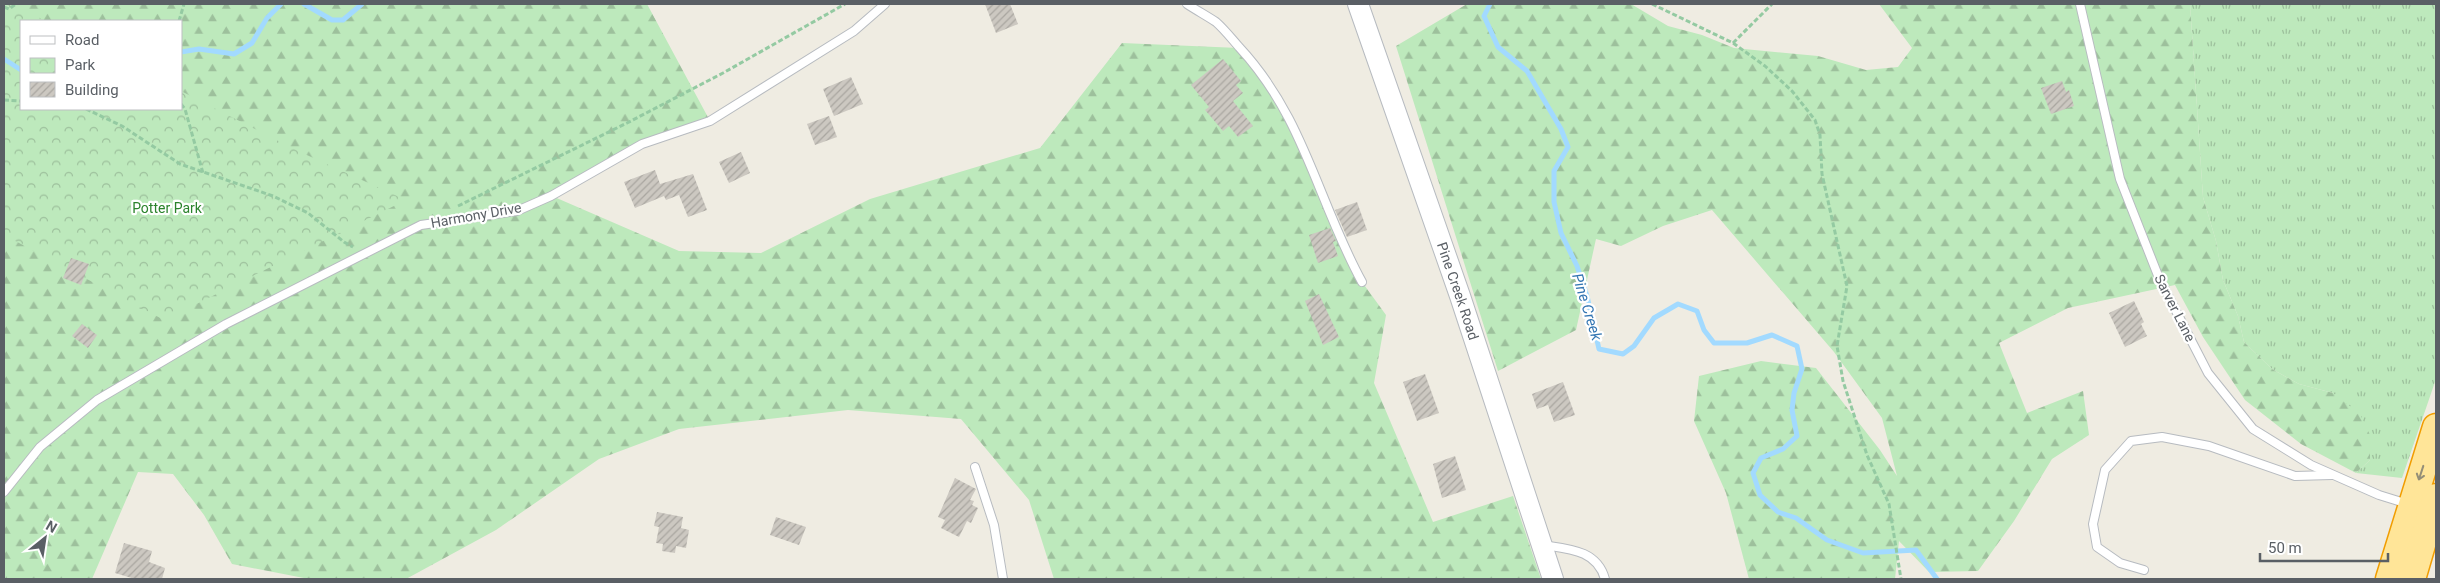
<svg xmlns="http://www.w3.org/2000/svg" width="2440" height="583" viewBox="0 0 2440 583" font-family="Roboto,sans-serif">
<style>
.grass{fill:url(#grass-tufts)}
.forest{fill:url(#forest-firs);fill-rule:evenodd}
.park{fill:url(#park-crowns)}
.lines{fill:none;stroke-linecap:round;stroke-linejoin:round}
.stream{stroke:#a2daff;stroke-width:5}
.building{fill:url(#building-hatch)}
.service-casing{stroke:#b7bbc0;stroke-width:10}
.tertiary-casing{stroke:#b7bbc0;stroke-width:22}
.trunk-casing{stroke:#f19d00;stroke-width:29}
.path{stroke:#94caa2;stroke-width:3;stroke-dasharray:5 2.5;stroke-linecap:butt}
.service{stroke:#fff;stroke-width:8}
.tertiary{stroke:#fff;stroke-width:20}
.trunk{stroke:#ffe598;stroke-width:26}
.oneway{stroke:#948e77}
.labels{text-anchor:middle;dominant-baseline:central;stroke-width:4.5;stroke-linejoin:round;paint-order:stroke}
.park-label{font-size:14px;fill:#2b832c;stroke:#fff}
.street-label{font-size:14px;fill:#5a5f65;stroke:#fff}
.water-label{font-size:15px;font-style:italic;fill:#3375b2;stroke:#fff}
</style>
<defs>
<pattern id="grass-tufts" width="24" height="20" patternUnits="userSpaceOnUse" patternTransform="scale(1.25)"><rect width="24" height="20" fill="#bde9bc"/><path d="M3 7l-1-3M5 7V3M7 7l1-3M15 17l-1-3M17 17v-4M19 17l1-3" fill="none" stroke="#9dc09c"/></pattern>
<pattern id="forest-firs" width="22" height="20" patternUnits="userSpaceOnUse" patternTransform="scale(1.25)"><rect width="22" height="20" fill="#bde9bc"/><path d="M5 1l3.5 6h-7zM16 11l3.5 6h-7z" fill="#9dc09c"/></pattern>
<pattern id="park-crowns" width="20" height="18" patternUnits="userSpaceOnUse" patternTransform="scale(1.25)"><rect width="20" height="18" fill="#bde9bc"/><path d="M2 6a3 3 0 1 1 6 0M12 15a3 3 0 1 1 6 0" fill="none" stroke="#9dc09c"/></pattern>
<pattern id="building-hatch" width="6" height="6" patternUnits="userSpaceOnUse" patternTransform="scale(1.25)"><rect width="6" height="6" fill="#ccc8c1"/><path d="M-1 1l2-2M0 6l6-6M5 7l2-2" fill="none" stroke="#a9a6a0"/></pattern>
</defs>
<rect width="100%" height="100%" fill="#efece2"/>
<!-- grass -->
<polygon class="grass" points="2190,4 2436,4 2436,379 2402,478 2356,473 2370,460 2333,393 2299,384 2272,369 2244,342 2238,316 2223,280 2216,241 2203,197"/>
<!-- forest -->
<g class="forest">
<path d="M4,4h643l63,117 -68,23 -90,52 127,55 82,2 109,-54 170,-51 82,-105 117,5 42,53 81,181 24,33 -12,68 59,139 80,-26 28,83h-487l-25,-79 -68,-81 -113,-9 -169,19 -80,30 -103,71 -90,49h-97l-77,-15 -28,-49 -31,-41 -35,-2 -46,107h-88zM21,21h160v88h-160z"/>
<polygon points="1467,4 1631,4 1668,26 1702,35 1734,48 1818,56 1866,70 1898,67 1912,48 1879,4 2190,4 2203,197 2216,241 2223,280 2238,316 2244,342 2272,369 2299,384 2333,393 2360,414 2370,435 2370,460 2356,473 2301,444 2245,400 2203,337 2175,285 2068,308 1999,343 2027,413 2083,391 2089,435 2052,459 2014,521 1978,571 1929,572 1899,541 1895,579 1749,579 1726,493 1694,421 1699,376 1761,361 1816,368 1880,450 1897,476 1882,418 1834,352 1712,210 1663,226 1621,246 1596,239 1576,330 1498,371 1396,46"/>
</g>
<!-- park -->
<polygon class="park" points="4,4 12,4 46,21 21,21 21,109 181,109 181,91 298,151 406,200 164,320 4,235"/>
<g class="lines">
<!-- stream -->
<g class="stream">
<polyline points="304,4 332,20 343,20 362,4"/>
<polyline points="1490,4 1484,16 1498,47 1527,71 1561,129 1568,147 1554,171 1554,202 1561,233 1577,266 1587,296 1599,349 1623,354 1634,346 1654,318 1678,304 1697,311 1704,330 1714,343 1747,343 1772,335 1797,346 1802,369 1794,393 1792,410 1797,436 1783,449 1761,458 1753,473 1760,495 1778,512 1796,518 1827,540 1863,553 1916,550 1937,579"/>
<polyline points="181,52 199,49 234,54 252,43 267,18 281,4"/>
<polyline points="4,59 21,70"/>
</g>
</g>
<!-- building -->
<g class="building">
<polygon points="985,4 1010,4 1018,24 996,33"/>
<polygon points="1223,59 1241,81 1236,85 1243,93 1233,101 1253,126 1238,137 1229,126 1223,131 1205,110 1209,107 1191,85"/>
<polygon points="851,77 863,104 834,116 823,89"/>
<polygon points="2062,81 2066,92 2069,90 2074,106 2051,114 2041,88"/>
<polygon points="829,116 837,137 815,145 807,124"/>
<polygon points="741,152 750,173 729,183 719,162"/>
<polygon points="655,170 660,184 693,174 707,210 688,217 679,195 666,200 664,196 635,208 624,182"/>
<polygon points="1357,202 1367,230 1347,237 1335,210"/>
<polygon points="1330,228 1336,241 1333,242 1338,256 1318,263 1309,235"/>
<polygon points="71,258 89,264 81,285 63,278"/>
<polygon points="1319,294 1339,337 1323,345 1305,301"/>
<polygon points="2134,301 2144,322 2141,324 2147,336 2125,347 2109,313"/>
<polygon points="82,324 97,335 88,348 72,336"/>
<polygon points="1425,374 1439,413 1417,421 1403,382"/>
<polygon points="1563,382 1575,415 1554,422 1548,405 1537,409 1532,394"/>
<polygon points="1455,456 1466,490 1442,498 1433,464"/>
<polygon points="955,478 976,489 970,500 974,501 972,505 978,508 971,523 967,521 959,537 941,528 945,520 938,517"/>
<polygon points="657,512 683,517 681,528 689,530 686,548 676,546 675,553 662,551 663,544 656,543 659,527 654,526"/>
<polygon points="776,517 806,527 799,545 770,535"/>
<polygon points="124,543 152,551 149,562 165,568 162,579 135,579 115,573"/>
</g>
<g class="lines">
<!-- service casing -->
<g class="service-casing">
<g id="service">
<path d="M1187,4c9,6 20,12 29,18 8,7 16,17 23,25 66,71 78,153 123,235"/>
<polyline points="2080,4 2120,179 2159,278 2208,373 2253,429 2311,465 2379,495 2408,504"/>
<polyline points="975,467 994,525 1003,579"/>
<polyline points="4,492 40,447 97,400 226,324 421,225 517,211 551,196 642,144 710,121 854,31 885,4"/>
<path d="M1543,545c26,4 54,5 62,34"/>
<polyline points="2144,570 2120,563 2097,547 2093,524 2105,470 2131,441 2162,437 2209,446 2295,476 2332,475"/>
</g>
</g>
<!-- tertiary casing -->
<g class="tertiary-casing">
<g id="tertiary">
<path id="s1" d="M1358,4l102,292 93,283"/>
</g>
</g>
<!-- trunk casing -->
<g class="trunk-casing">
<g id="trunk">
<polyline points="2389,579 2436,427"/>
<polyline points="2412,579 2436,497"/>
</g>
</g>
<!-- path -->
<g class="path">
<polyline points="1652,4 1733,43 1765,66 1792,91 1815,120 1820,135 1822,174 1847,286 1837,346 1843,381 1867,455 1889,504 1901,579"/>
<polyline points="4,7 9,9 16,4"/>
<polyline points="179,21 184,4"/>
<polyline points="1733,43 1772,4"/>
<polyline points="4,100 21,101"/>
<polyline points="181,104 185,109 203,173"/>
<polyline points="86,109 122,126 180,164 273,196 308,213 344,242 353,247"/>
<polyline points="458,206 627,123 723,73 845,4"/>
</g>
<!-- service -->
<use href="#service" class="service"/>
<!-- tertiary -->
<use href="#tertiary" class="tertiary"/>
<!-- trunk -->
<use href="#trunk" class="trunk"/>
</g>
<!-- one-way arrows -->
<defs><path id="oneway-shaft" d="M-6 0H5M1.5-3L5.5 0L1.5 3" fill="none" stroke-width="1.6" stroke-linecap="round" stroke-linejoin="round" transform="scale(1.25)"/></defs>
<use class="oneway" href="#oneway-shaft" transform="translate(2421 473) rotate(108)"/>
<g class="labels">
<!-- park labels -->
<g class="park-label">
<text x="167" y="208">Potter Park</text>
</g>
<!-- street labels -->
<g class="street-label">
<text transform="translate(476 215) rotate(-10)">Harmony Drive</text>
<text stroke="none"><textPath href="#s1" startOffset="304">Pine Creek Road</textPath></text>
<text transform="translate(2175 308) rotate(63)">Sarver Lane</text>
</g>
<!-- water labels -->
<g class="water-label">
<text transform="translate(1587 307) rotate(73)">Pine Creek</text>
</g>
</g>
<!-- border -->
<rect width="2440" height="583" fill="none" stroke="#5a5f65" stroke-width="10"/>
<!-- legend -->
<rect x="20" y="20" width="162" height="90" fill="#ffffff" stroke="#bdbfc1"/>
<rect x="30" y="36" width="25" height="8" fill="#ffffff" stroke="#bdbfc1"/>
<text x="65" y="45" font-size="15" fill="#5a5f65">Road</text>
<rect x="30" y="58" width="25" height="15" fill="url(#park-crowns)" stroke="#bdbfc1"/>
<text x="65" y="70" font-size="15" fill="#5a5f65">Park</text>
<rect x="30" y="82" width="25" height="15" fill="url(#building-hatch)" stroke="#bdbfc1"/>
<text x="65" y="95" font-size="15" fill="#5a5f65">Building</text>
<!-- north arrow -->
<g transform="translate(45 538) rotate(30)" stroke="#ffffff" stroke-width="4" paint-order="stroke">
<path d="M0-4L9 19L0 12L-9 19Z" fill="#5a5f65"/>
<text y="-8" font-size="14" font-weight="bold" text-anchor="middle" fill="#5a5f65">N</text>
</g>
<!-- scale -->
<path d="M2260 553v8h128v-8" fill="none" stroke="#5a5f65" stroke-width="2.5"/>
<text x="2268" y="553" font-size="15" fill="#5a5f65" stroke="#ffffff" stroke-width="4" paint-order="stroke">50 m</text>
</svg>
